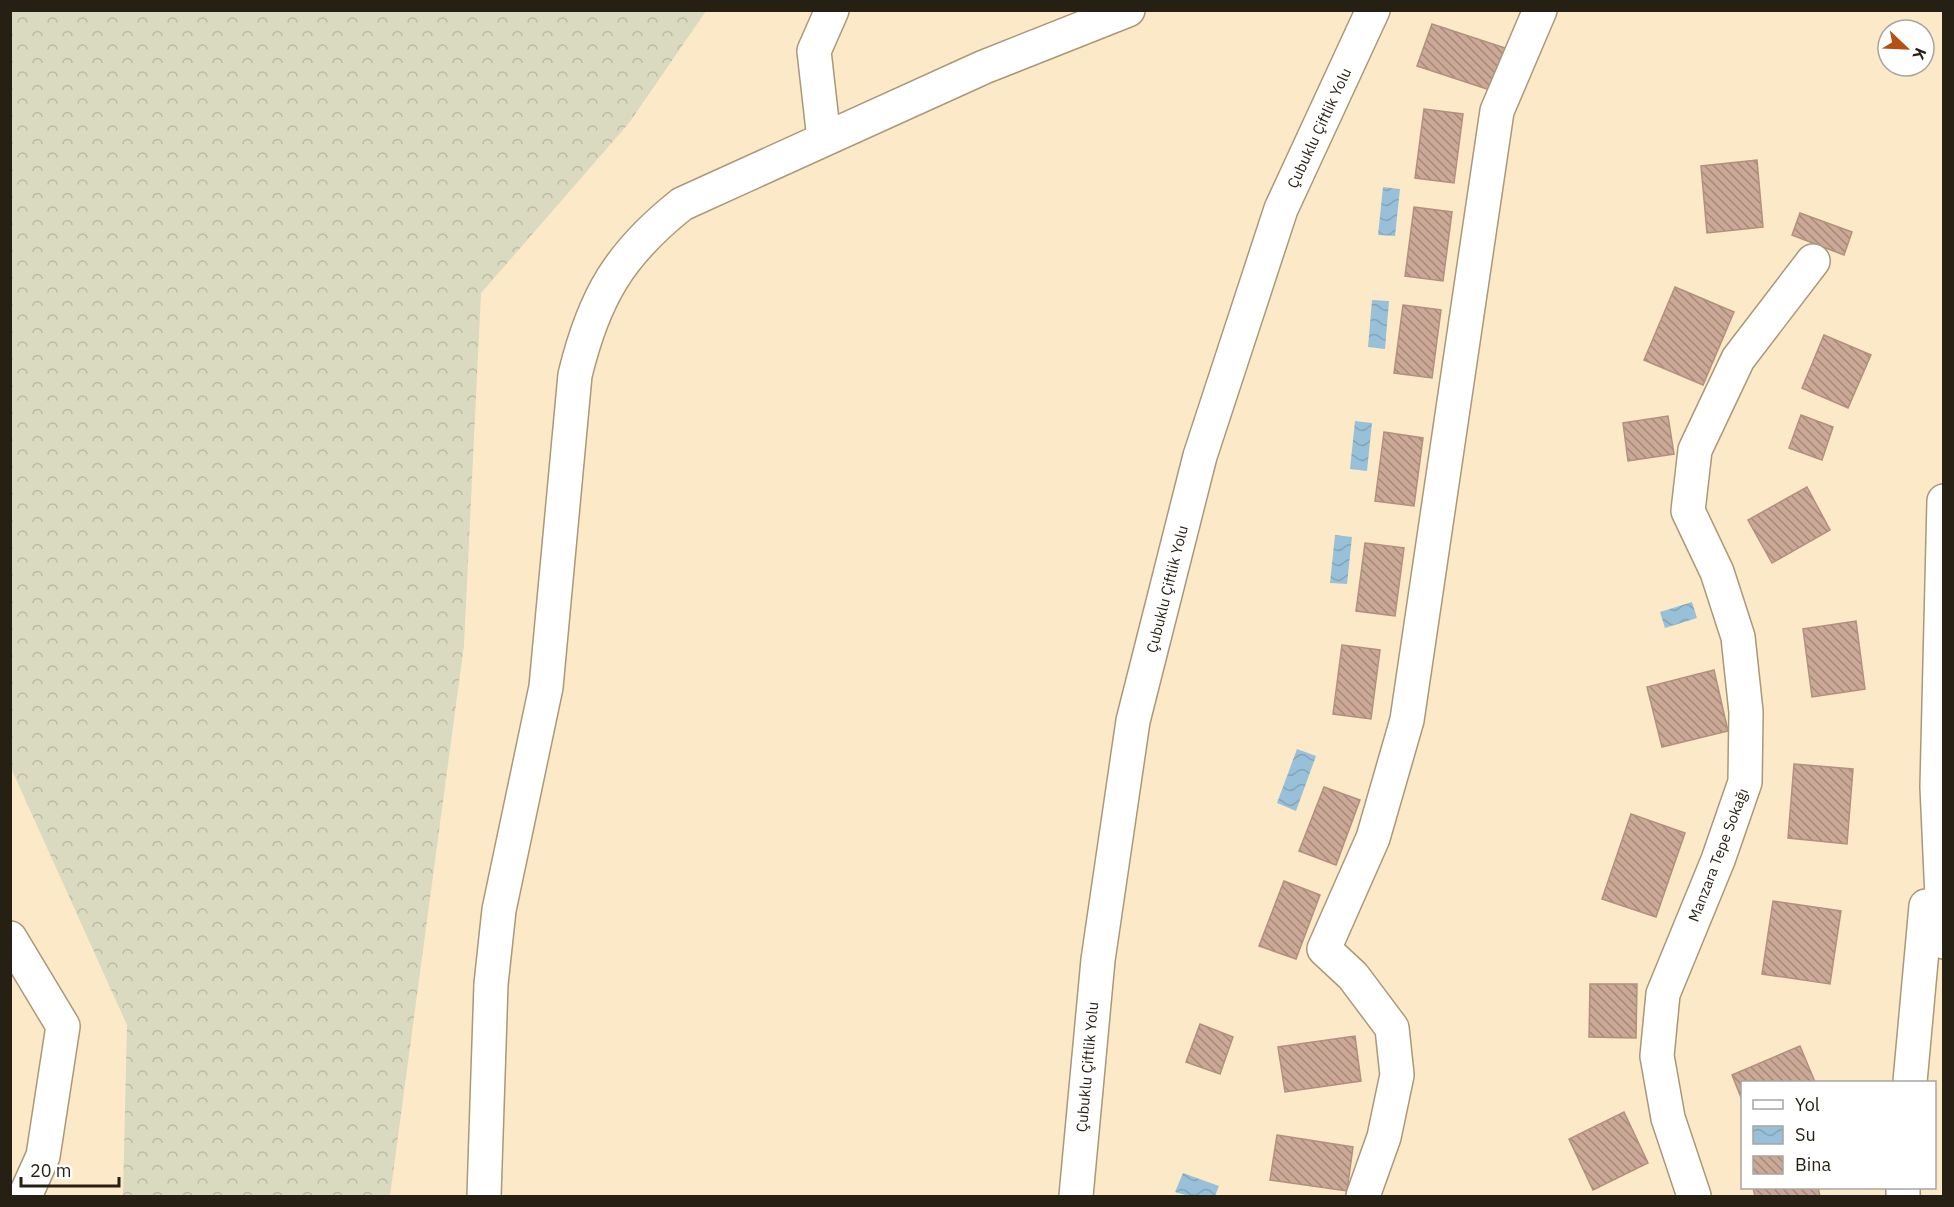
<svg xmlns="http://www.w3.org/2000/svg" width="1954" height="1207" viewBox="0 0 1954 1207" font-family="'IBM Plex Sans',sans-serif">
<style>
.forest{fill:url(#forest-crowns)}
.water{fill:url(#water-waves)}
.building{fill:url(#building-back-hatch);stroke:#b2907e;stroke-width:1.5}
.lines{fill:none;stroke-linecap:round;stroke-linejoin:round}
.minor-casing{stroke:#aa9879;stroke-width:36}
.trunk-casing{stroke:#aa9879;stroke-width:36}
.minor{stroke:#fff;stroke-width:33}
.trunk{stroke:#fff;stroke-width:33}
.labels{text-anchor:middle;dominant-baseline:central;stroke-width:5;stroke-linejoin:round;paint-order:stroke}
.street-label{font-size:15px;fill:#261f13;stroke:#fff}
</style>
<defs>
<pattern id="forest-crowns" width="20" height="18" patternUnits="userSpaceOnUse" patternTransform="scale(1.5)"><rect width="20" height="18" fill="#d9dabf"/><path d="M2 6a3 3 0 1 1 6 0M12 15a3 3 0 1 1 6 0" fill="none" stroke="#babba3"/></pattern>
<pattern id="water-waves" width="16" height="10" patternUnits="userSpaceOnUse" patternTransform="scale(1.5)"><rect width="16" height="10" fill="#98c0d9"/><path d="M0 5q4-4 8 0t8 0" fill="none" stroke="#83a5b9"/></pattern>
<pattern id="building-back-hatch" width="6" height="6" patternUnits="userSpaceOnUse" patternTransform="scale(1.5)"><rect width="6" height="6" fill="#cca997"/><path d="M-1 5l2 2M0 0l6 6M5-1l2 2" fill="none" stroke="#a5897a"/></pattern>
</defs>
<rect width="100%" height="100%" fill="#fce9c8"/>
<!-- forest -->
<polygon class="forest" points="10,11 706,11 629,123 481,293 464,645 390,1196 123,1196 127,1025 11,768"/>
<!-- water -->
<g class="water">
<polygon points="1383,187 1400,189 1395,236 1378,235"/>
<polygon points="1372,300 1389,301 1385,349 1368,347"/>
<polygon points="1355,421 1372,423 1367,471 1350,469"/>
<polygon points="1335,535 1352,537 1347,584 1330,583"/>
<polygon points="1692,602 1697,618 1665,628 1660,612"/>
<polygon points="1297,749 1316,756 1296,811 1277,803"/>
<polygon points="1183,1173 1219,1186 1215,1196 1189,1196 1175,1192"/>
</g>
<!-- building -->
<g class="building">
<polygon points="1432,24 1505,48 1490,90 1417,66"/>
<polygon points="1424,109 1463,114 1454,183 1415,178"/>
<polygon points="1757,160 1763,227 1707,233 1701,166"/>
<polygon points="1414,207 1452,212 1443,281 1405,276"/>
<polygon points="1800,213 1852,232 1844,255 1792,235"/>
<polygon points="1675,287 1734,312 1703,385 1644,360"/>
<polygon points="1403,305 1441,310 1432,378 1394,373"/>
<polygon points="1824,335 1871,355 1848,408 1802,388"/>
<polygon points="1801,415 1833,427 1822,460 1789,448"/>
<polygon points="1668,416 1674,454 1628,461 1623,423"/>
<polygon points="1384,432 1423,438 1414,506 1375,501"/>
<polygon points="1807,487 1830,530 1772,563 1748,520"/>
<polygon points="1365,543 1404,548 1395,616 1356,611"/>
<polygon points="1856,621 1865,689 1812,697 1803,629"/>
<polygon points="1342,645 1380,650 1371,719 1333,714"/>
<polygon points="1714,670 1728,731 1662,747 1647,687"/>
<polygon points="1794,764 1853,769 1847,844 1788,838"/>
<polygon points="1324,787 1360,800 1336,865 1299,851"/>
<polygon points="1631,814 1685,833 1656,917 1602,899"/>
<polygon points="1284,881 1320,895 1296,959 1259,946"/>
<polygon points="1773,901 1841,911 1830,984 1762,974"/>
<polygon points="1590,984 1637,984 1636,1038 1589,1037"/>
<polygon points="1200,1024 1233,1037 1220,1074 1186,1062"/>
<polygon points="1355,1036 1361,1081 1285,1092 1278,1047"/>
<polygon points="1800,1046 1815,1082 1742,1082 1742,1100 1732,1075"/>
<polygon points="1624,1112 1648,1163 1593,1190 1569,1139"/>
<polygon points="1277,1135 1353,1147 1347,1191 1270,1180"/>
<polygon points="1753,1188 1818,1188 1820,1196 1755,1196"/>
</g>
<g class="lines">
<!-- minor casing -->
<g class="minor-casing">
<g id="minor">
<polyline points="824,139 814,51 832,10"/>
<polyline points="10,938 63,1026 43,1156 25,1196"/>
<path d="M484,1196l7,-212 8,-74 47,-223 29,-312c19,-78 44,-121 107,-171l302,-137 144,-57"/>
<polyline points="1076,1196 1098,960 1133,721 1200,456 1281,209 1373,10"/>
<polyline points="1363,1196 1384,1137 1397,1075 1392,1028 1353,976 1324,949 1373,838 1407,720 1497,111 1540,10"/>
<polyline points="1694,1196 1668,1118 1657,1056 1663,994 1718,860 1745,782 1746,712 1738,637 1717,572 1688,511 1695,450 1738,359 1813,261"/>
</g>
</g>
<!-- trunk casing -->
<g class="trunk-casing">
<g id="trunk">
<polyline points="1944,501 1937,787 1944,942"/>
<polyline points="1910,1082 1926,906"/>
<polyline points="1903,1196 1903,1188"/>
</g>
</g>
<!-- minor -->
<use href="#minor" class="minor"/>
<!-- trunk -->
<use href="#trunk" class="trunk"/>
</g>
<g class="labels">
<!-- street labels -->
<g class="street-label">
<text transform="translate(1319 128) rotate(-65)">Çubuklu Çiftlik Yolu</text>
<text transform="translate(1167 589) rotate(-76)">Çubuklu Çiftlik Yolu</text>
<text transform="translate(1718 855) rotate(-69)">Manzara Tepe Sokağı</text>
<text transform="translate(1087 1067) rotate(-85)">Çubuklu Çiftlik Yolu</text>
</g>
</g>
<!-- border -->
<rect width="1954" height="1207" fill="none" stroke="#261f13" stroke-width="24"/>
<!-- legend -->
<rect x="1741" y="1081" width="195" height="108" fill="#ffffff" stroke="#a8a5a1" stroke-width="1.5"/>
<rect x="1753" y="1100" width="30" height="9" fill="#ffffff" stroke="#a8a5a1" stroke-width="1.5"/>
<text x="1795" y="1111" font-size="18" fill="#261f13">Yol</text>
<rect x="1753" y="1126" width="30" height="18" fill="url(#water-waves)" stroke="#a8a5a1" stroke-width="1.5"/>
<text x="1795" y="1141" font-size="18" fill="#261f13">Su</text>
<rect x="1753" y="1156" width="30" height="18" fill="url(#building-back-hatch)" stroke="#a8a5a1" stroke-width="1.5"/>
<text x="1795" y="1171" font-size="18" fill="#261f13">Bina</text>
<!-- north arrow -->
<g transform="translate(1906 48) rotate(113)"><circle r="28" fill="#ffffff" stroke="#a8a5a1" stroke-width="1.5"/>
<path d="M0-4.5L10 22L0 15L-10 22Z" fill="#b25016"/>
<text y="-9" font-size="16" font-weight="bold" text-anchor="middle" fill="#261f13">K</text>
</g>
<!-- scale -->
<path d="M21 1177v9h98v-9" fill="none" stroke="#261f13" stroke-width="3"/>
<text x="30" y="1177" font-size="18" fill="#261f13" stroke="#ffffff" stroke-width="4.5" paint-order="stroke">20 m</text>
</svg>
